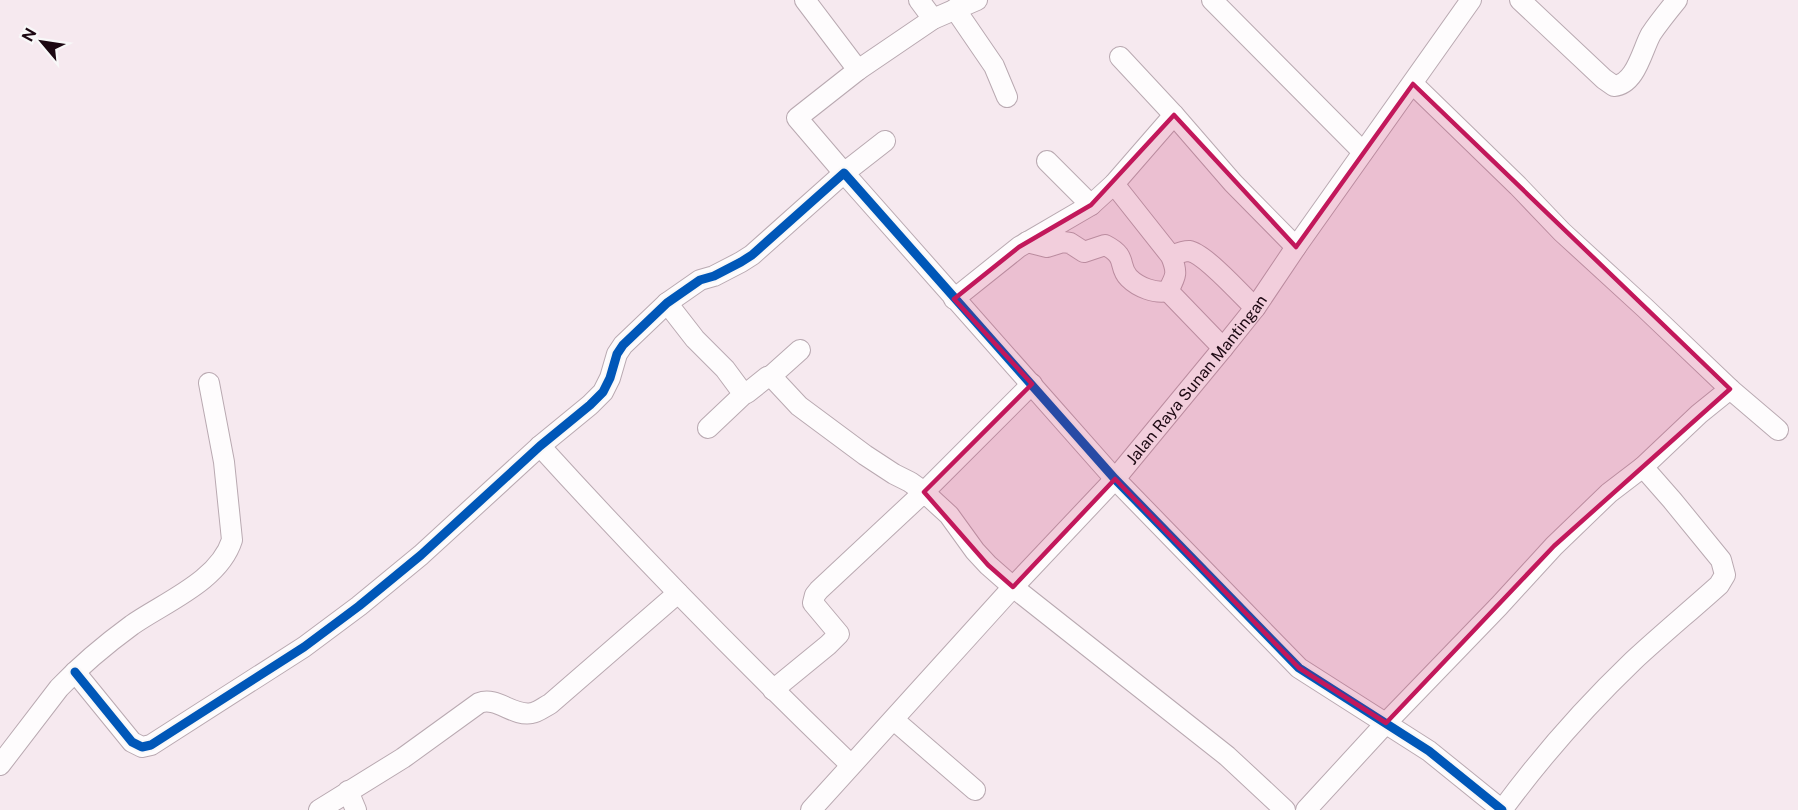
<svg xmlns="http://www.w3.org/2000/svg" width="1798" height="810" viewBox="0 0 1798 810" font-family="'Public Sans',sans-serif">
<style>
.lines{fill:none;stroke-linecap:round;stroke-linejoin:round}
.minor-casing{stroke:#b9a9b1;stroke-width:22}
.minor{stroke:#fefcfd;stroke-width:20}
.cycleway-casing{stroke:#f8f8f8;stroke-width:13}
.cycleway{stroke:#0057b8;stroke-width:9}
.marked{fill:#c2185b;fill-opacity:0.2;stroke:#c2185b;stroke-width:4.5;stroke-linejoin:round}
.labels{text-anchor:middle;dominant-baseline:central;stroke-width:5;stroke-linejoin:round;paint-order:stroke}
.street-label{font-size:16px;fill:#1c0812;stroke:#f8f8f8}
</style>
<rect width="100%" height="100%" fill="#f6e9ef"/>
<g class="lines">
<!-- minor casing -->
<g class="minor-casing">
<g id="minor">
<polyline points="805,0 858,70"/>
<polyline points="919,0 933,19"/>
<polyline points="1212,0 1363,152"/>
<path d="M1520,0l84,79 10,7c22,-2 28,-36 37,-52 8,-12 17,-23 26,-34"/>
<polyline points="955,9 994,66 1007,97"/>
<polyline points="1120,57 1174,115 1233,183 1296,247"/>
<polyline points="1413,84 1518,186 1562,232 1645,308 1730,389 1778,430"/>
<polyline points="885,141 844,173 797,118 858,70 933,19 977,0"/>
<polyline points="1047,161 1091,205"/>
<path d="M1114,184l57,72c7,17 5,20 -3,35l55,57"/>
<path d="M1027,242l20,5 16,-5 7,1 14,9 21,-7c24,12 12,21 24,33 9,9 26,16 39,13"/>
<path d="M1171,256c5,-2 12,-5 18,-5 15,2 54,45 66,57"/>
<polyline points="954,299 1019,247 1091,205 1114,184 1174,115"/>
<polyline points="667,303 695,339 725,369 742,392 747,393 767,377 771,376 799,406 865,455 894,474 910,482 924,492 1032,384"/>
<polyline points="771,376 800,350"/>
<polyline points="708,428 745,393"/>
<path d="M540,446c100,110 204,216 311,319"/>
<polyline points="75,672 132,742 142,747 151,745 304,647 359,606 421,555 540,446 590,405 603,392 610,378 617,354 623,345 667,303 700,280 714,276 741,262 752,255 844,173 1115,479 1299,668 1429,751 1502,810"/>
<polyline points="773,690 828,645 839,634 813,603 815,595 819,590 924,492 949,515 975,551 988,565 1013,587 1227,756 1285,810"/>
<polyline points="894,720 975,790"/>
<path d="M0,765l59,-77c22,-23 47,-44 73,-63 33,-23 87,-44 100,-85l-8,-78 -15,-79"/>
<polyline points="348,791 356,810"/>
<path d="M319,810l84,-52 76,-55c18,-7 34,14 53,10 6,-1 12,-6 18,-9l128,-111"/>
<path id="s1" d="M811,810l202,-223 102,-108 108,-131 32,-40 41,-61 175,-247"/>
<polyline points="1306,810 1386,723 1499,606 1554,546 1609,493 1643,467 1699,414 1730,389"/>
<path d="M1502,810c39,-53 83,-103 131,-149 28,-26 57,-50 86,-76l6,-10 -4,-15 -49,-60 -29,-33"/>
</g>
</g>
<!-- minor -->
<use href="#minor" class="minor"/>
<!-- cycleway casing -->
<g class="cycleway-casing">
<polyline id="cycleway" points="75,672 132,742 142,747 151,745 304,647 359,606 421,555 540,446 590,405 603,392 610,378 617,354 623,345 667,303 700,280 714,276 741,262 752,255 844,173 1115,479 1299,668 1429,751 1502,810"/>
</g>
<!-- cycleway -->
<use href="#cycleway" class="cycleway"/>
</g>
<!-- marked area -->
<path class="marked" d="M1413,84l317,305 -176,157 -168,177 -87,-55 -184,-189 -102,108 -25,-22 -64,-73 108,-108 -78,-85 65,-52 72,-42 83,-90 122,132z"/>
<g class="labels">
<!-- street labels -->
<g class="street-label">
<text stroke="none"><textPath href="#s1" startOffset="578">Jalan Raya Sunan Mantingan</textPath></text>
</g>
</g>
<!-- north arrow -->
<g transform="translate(42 42) rotate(299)" stroke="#f8f8f8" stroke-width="4.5" paint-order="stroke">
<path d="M0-4.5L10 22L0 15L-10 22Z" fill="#1c0812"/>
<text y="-9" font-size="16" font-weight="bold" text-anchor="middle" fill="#1c0812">N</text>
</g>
</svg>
